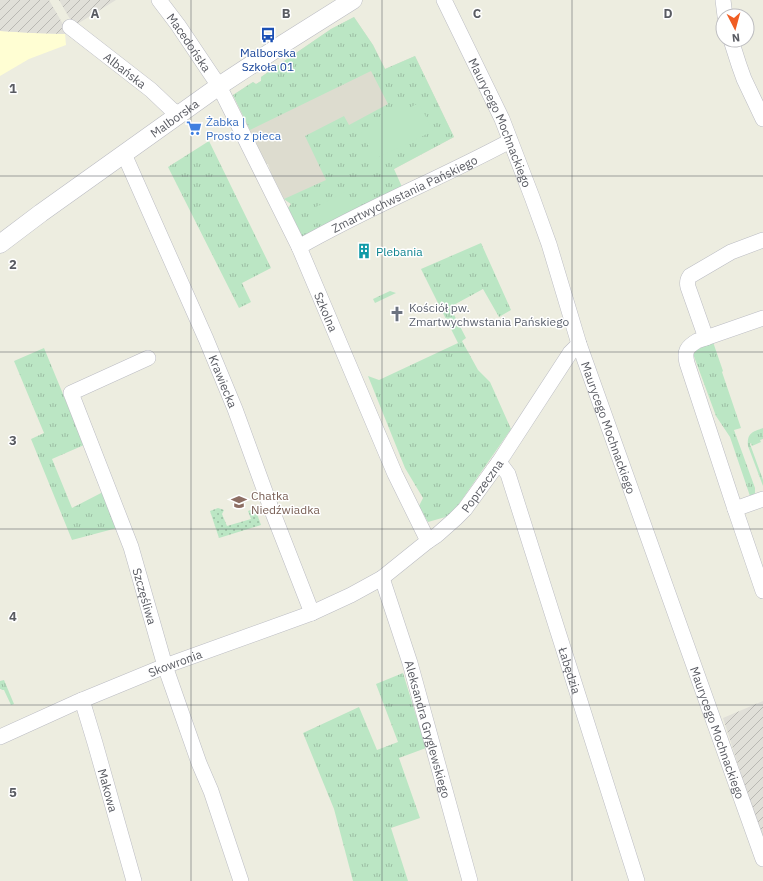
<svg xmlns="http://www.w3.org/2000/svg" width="763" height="881" viewBox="0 0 763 881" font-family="'IBM Plex Sans',sans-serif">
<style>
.commercial{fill:#fffed3}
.industrial{fill:url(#industrial-furrows)}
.education{fill:#dddccf}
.grass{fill:url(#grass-tufts)}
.park{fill:url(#park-dots)}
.pitch{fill:#bbe6c4}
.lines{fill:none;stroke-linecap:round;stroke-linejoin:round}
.minor-casing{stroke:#bbbcc3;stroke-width:16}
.tertiary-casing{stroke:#bbbcc3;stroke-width:19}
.minor{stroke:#fff;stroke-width:15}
.tertiary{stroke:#fff;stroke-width:18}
.grid{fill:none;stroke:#595b62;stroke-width:1;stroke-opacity:0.55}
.labels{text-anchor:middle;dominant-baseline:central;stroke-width:3;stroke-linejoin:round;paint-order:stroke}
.street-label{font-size:12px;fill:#595b62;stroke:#fff}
.transit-label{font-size:12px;fill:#164399;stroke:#fff}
.shop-label{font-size:12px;fill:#366cbe;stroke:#fff;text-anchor:start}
.culture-label{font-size:12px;fill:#0d838f;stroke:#fff;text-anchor:start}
.worship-label{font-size:12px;fill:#5b616d;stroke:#fff;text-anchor:start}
.education-label{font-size:12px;fill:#785e54;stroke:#fff;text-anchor:start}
.grid-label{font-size:13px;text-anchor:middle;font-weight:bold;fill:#595b62;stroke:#fff;stroke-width:3;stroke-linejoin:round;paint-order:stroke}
</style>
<defs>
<pattern id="industrial-furrows" width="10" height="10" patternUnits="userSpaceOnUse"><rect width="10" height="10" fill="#e0dfd8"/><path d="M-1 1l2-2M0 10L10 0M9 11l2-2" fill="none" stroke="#b9b8b3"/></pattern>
<pattern id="grass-tufts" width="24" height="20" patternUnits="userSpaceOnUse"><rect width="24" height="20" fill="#bbe6c4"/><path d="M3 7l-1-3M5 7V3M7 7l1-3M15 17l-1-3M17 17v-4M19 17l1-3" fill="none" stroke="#9bbda3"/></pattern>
<pattern id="park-dots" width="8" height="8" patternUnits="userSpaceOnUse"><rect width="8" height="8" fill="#bbe6c4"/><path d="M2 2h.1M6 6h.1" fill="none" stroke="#9bbda3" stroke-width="1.8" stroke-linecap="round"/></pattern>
</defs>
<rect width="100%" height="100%" fill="#edede0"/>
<!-- commercial -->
<polygon class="commercial" points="0,31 33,33 65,34 66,45 29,59 0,76"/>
<!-- industrial -->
<g class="industrial">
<polygon points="0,0 49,0 68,33 65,34 33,33 0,31"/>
<polygon points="59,0 116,0 74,26"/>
<polygon points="763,701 763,842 723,718"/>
</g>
<!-- education -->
<polygon class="education" points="354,17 373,45 385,69 415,56 454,137 394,169 288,208 291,204 284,199 271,173 268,164 266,164 233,95 253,82 256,84 261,81 261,77 331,29"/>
<!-- grass -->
<g class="grass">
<polygon points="354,17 373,45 385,69 415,56 454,137 394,169 402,187 303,238 288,208 291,204 284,199 326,180 305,136 344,116 349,125 388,104 371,71 250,130 233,95 253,82 256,84 261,81 261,77 331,29"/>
<polygon points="209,141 271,268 242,283 251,302 239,308 168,167"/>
<polygon points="481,243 511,310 499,317 483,289 450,307 466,338 462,341 478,370 490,382 511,429 454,511 449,516 428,522 419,506 423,498 405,468 368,376 379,380 458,343 421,269"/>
<polygon points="390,291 396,293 375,303 373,299"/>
<polygon points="713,342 723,371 722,372 741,428 734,430 755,488 755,493 751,499 730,437 716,416 692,351"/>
<polygon points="44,348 84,445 52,459 72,508 103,492 117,528 72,540 31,439 44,433 14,361"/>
<path d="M763,428v11l-3,1 1,2 -9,4 -1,-3 -1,1 13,36v6l-15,-40c-1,-13 4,-14 15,-18z"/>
<polygon points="403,673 426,748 399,758 420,818 391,828 408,881 353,881 334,809 303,733 359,707 377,750 398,742 376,684"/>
<polygon points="4,680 14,704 11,705 4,690 2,690 1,689 0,689 0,681"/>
</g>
<!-- park -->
<polygon class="park" points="218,508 224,510 222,514 227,526 251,519 248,511 255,508 261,525 219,538 210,511"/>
<!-- pitch -->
<g class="pitch">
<polygon points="419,103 433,131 375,159 361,132"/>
<polygon points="347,191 356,208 325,224 316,207"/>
</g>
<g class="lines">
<!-- minor casing -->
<g class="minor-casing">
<g id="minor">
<path id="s1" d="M159,0l19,25 41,61 80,161 96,227 33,67"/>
<path id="s2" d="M444,0l58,119 30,78 17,47 30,100 184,515"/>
<polyline points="723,0 725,16"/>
<path id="s3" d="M70,27l81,63 20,19 8,5"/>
<polyline points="731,40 739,65 744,79 763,119"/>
<path id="s4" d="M124,154l82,185 29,70 36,99 41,105"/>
<path id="s5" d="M299,247c68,-39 142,-69 211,-106"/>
<path d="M763,318l-66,23c-10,6 -13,10 -10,22l48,146 28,-10"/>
<path d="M706,338l-18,-51c-1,-4 -1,-7 2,-11l41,-24 32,-12"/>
<path id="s6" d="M148,358l-77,35 60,154 34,119 34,97 12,28 30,90"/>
<path id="s7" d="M499,462l9,12 129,407"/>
<polyline points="735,509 763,591"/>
<path id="s8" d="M382,578l28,85 60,218"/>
<path id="s9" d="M82,700l13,43 39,138"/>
<path id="s10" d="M0,737l75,-34 90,-37 147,-53 39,-18 31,-17 46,-37 9,-6 18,-16 10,-10 34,-47 71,-109 9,-9"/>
</g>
</g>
<!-- tertiary casing -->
<g class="tertiary-casing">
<g id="tertiary">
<path id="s11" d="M0,244l41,-31 178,-127 64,-42 70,-44"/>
</g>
</g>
<!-- minor -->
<use href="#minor" class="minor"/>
<!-- tertiary -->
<use href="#tertiary" class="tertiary"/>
</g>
<!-- grid -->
<path class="grid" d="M191,0v881M382,0v881M572,0v881M0,176h763M0,352h763M0,529h763M0,705h763"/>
<!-- icons -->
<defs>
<g id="bus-bare" transform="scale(1.2)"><path d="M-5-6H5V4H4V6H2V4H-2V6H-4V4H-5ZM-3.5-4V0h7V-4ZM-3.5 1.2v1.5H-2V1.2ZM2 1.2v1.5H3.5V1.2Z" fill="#1a4fb4" stroke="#fff" stroke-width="2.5" paint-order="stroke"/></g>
<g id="supermarket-bare" transform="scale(1.2)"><path d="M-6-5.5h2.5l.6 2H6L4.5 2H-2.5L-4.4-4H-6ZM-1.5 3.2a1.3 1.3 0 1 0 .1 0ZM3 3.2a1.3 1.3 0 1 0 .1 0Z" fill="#3f7fe0" stroke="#fff" stroke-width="2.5" paint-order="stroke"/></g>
<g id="building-bare" transform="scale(1.2)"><path d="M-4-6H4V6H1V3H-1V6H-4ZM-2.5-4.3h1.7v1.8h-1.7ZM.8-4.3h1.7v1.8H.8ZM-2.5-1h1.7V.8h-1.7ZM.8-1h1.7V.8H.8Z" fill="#0f9aa8" stroke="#fff" stroke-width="2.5" paint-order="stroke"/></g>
<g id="church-bare" transform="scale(1.2)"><path d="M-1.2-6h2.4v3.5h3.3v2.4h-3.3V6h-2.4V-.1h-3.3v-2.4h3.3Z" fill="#6b7280" stroke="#fff" stroke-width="2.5" paint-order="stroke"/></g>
<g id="school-bare" transform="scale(1.2)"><path d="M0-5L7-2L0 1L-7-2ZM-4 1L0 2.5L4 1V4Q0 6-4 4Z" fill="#8d6e63" stroke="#fff" stroke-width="2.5" paint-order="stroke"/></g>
</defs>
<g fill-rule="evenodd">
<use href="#bus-bare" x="268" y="35"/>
<use href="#supermarket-bare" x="194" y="128"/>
<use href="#building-bare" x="364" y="251"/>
<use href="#church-bare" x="397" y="314"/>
<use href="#school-bare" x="239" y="502"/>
</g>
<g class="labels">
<!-- street labels -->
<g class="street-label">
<text stroke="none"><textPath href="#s1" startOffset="52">Macedońska</textPath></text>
<text stroke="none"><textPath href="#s3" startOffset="70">Albańska</textPath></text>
<text stroke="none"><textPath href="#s11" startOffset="215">Malborska</textPath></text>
<text stroke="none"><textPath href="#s2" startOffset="135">Maurycego Mochnackiego</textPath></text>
<text stroke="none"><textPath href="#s5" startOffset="118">Zmartwychwstania Pańskiego</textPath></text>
<text stroke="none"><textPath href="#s1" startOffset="355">Szkolna</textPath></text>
<text stroke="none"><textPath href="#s4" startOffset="248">Krawiecka</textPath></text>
<text stroke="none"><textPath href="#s2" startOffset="459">Maurycego Mochnackiego</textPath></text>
<text stroke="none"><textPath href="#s10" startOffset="551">Poprzeczna</textPath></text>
<text stroke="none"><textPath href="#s6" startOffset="301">Szczęśliwa</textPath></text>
<text stroke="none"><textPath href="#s10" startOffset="190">Skowronia</textPath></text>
<text stroke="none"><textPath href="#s7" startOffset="221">Łabędzia</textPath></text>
<text stroke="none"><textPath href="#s8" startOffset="158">Aleksandra Gryglewskiego</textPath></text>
<text stroke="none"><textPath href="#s2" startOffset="783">Maurycego Mochnackiego</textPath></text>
<text stroke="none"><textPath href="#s9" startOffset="94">Makowa</textPath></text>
</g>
<!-- transit labels -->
<g class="transit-label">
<text x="268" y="52">Malborska<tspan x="268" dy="14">Szkoła 01</tspan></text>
</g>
<!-- shop labels -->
<g class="shop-label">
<text x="206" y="121">Żabka |<tspan x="206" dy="14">Prosto z pieca</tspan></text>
</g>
<!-- culture labels -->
<g class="culture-label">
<text x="376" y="251">Plebania</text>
</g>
<!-- worship labels -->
<g class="worship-label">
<text x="409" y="307">Kościół pw.<tspan x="409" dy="14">Zmartwychwstania Pańskiego</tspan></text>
</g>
<!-- education labels -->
<g class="education-label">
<text x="251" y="495">Chatka<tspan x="251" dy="14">Niedźwiadka</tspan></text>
</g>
</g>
<g class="grid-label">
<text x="95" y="18">A</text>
<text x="286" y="18">B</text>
<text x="477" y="18">C</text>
<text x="668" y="18">D</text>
<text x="13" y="93">1</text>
<text x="13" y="269">2</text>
<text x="13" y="445">3</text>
<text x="13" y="621">4</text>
<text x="13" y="797">5</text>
</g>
<!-- north arrow -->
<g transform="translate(735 28) rotate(174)"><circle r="19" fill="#ffffff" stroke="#bdbdc0"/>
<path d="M0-3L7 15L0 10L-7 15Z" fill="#f05d23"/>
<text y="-6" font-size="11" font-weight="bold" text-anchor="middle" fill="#595b62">N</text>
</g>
</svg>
